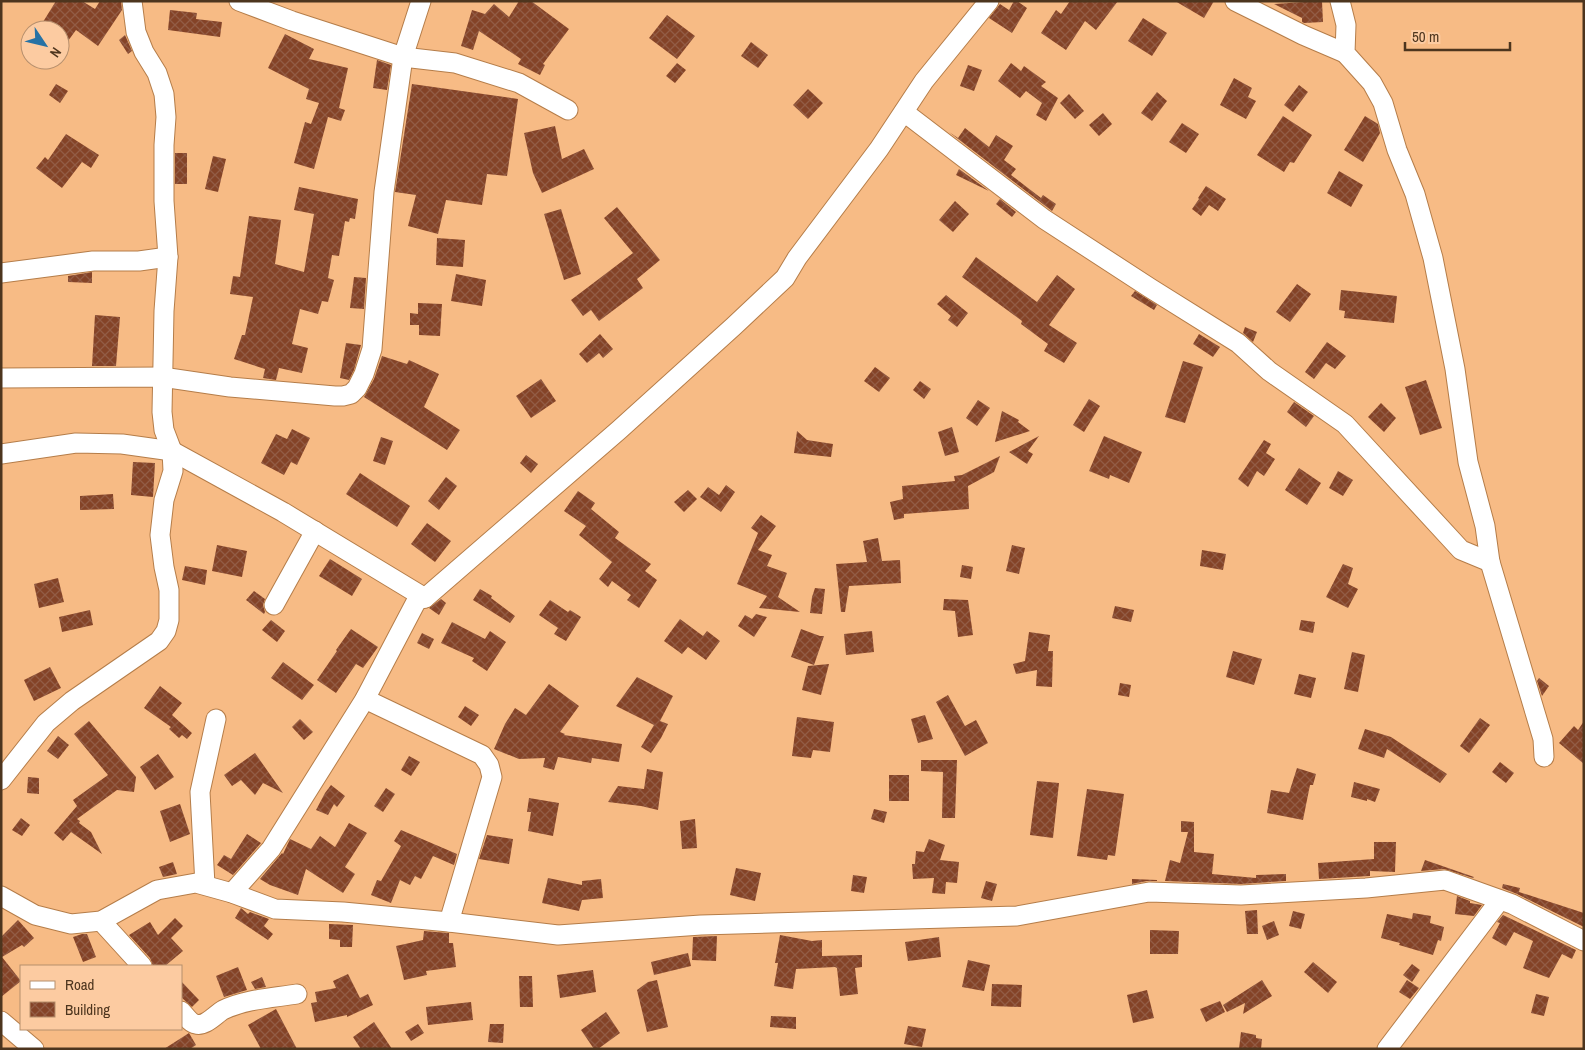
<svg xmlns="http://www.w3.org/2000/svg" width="1585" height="1050" viewBox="0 0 1585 1050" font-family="'Archivo Narrow',sans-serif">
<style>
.building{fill:url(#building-cross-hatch)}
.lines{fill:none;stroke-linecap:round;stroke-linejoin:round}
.minor-casing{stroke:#b57d49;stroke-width:21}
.minor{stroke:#fff;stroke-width:19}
</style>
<defs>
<pattern id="building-cross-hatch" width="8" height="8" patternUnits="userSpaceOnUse" patternTransform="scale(1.25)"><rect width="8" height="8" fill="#844327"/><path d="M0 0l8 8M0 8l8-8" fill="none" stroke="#925c45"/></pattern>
</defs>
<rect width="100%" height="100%" fill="#f7bb85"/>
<!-- building -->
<g class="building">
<polygon points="56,1 82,1 95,9 100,1 121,1 122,10 98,46 76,30 60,52 60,30 38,30"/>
<polygon points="519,1 531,1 569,29 543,64 545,65 540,75 518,64 521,59 479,31 473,50 461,46 472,10 485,14 494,4 509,17"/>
<polygon points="1014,1 1017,1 1027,8 1012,33 989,18 1000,4 1009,10"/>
<polygon points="1070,1 1118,1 1096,30 1085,21 1066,50 1041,33 1056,10 1061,14"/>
<polygon points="1175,1 1214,1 1204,18"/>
<polygon points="1319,1 1322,1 1323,22 1304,23 1302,22 1302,18 1274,4"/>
<polygon points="170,10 197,13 196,19 222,22 220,37 168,30"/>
<polygon points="667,15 695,36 677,59 649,38"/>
<polygon points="1143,18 1167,33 1152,56 1128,41"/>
<polygon points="285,34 314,49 309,59 348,68 339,108 345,110 341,121 328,117 314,169 294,163 305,122 311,124 319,103 306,99 309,89 268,68"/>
<polygon points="125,35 132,51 128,54 119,40"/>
<polygon points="751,42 768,55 758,68 741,56"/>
<polygon points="377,60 391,65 387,90 373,88"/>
<polygon points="677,63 686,70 675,83 666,76"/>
<polygon points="1011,63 1021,71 1024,66 1046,82 1041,86 1058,98 1046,121 1036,115 1042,103 1026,91 1020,98 998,81"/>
<polygon points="968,65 982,70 974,91 960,86"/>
<polygon points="1234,78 1252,88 1248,97 1256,101 1246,119 1220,105"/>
<polygon points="56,84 68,91 60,103 49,95"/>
<polygon points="412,84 518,99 507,176 487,174 482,205 446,200 438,234 408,226 416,195 395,192"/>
<polygon points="1299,85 1308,92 1293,112 1284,105"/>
<polygon points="808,89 823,103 808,119 793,105"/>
<polygon points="1157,92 1167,101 1152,121 1141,113"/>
<polygon points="1069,94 1084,111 1075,119 1060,103"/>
<polygon points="1103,113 1112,124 1099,136 1089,125"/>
<polygon points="1283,116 1312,135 1294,163 1290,162 1284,172 1257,155"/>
<polygon points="1365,116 1378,124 1380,133 1363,162 1344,150"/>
<polygon points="1182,123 1199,134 1186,153 1169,142"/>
<polygon points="555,126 562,159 584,149 594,169 542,193 533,173 524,133"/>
<polygon points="965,128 989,147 996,135 1013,146 1004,160 1016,169 1011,175 1041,198 1043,195 1056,204 1052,211 949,132 958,138"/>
<polygon points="66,134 99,155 91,168 82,162 62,188 36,168 45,157 48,160"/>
<rect x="175" y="153" width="12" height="31"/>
<polygon points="213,156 226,159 218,192 205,189"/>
<polygon points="959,169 989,191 956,175"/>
<polygon points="1339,171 1363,185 1351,207 1327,193"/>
<polygon points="1206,186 1226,199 1218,211 1209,205 1201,216 1192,209 1199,199 1198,198"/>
<polygon points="299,187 358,199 355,219 350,218 349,222 345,221 339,256 332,255 328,278 334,280 328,302 322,301 318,314 300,309 292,344 308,348 302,373 279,368 276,380 269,379 263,378 265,369 234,359 242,335 245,335 253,297 230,294 233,276 240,277 249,216 281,220 275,264 304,272 314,214 294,210"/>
<polygon points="1000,199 1016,212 1012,217 996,204"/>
<polygon points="955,201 969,214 953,232 939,220"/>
<polygon points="617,207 660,260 637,279 643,288 599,321 591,310 583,316 571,300 633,253 604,218"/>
<polygon points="561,209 581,274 564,280 544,214"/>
<polygon points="437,238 465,240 463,267 436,265"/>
<polygon points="976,257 1037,302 1057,275 1075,289 1049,325 1077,343 1064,363 1044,351 1048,344 1021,324 1022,321 962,277"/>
<polygon points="92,272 92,283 68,282 68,276"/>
<polygon points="456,274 486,280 482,306 451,301"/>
<polygon points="354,277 366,278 364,309 350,308"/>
<polygon points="1297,284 1311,294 1290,322 1276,312"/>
<polygon points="1341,290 1397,296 1394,323 1344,318 1345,311 1339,310"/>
<polygon points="1135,291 1157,305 1154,310 1131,296"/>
<polygon points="946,295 968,313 957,327 948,320 951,316 937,304"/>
<polygon points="418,303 442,304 440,336 419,335 419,325 410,325 410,313 418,314"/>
<polygon points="95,315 120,317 116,366 92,366"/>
<polygon points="1245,327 1257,332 1253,342 1243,333"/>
<polygon points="600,334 613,349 603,358 599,353 587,363 579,354"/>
<polygon points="1199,334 1220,347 1213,357 1193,344"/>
<polygon points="1327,342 1346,356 1335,369 1326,363 1314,379 1305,372"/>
<polygon points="346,343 361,345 354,370 349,380 340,378"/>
<polygon points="382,356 407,364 409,360 439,374 424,407 460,430 447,450 364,397 374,379"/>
<polygon points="1183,361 1203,367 1185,423 1165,417"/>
<polygon points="875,367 890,378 879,392 864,381"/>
<polygon points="541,379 556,401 531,418 516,396"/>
<polygon points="1426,380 1442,428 1420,435 1405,387"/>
<polygon points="920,381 931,389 924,399 913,390"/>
<polygon points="1089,399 1100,406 1084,432 1073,425"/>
<polygon points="978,400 990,408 977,426 966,418"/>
<polygon points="1294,402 1314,416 1306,427 1287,412"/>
<polygon points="1381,403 1396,418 1384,432 1368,417"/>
<polygon points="1002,411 1019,420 1018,422 1030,431 995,442"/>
<polygon points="952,427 959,452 945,456 938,432"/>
<polygon points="292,429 310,438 297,465 291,462 284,475 261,463 276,434 287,439"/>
<polygon points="797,431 807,440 833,444 831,457 794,453"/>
<polygon points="1039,436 1028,451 1033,454 1027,464 1009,452"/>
<polygon points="1104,436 1142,452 1129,483 1110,475 1109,479 1089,471"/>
<polygon points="381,437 393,441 385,465 373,461"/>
<polygon points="1264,440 1271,444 1266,453 1275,459 1264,476 1257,471 1248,487 1238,479"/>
<polygon points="526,455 538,464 531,473 520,463"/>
<polygon points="1000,456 994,472 968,486 969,509 904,514 904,518 894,520 890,502 903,499 902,486 955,481 954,476 962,475"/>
<polygon points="133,462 155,463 153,497 131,495"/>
<polygon points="1299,468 1321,483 1307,505 1285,490"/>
<polygon points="1338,471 1353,480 1343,496 1329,488"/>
<polygon points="360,473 410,506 397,527 346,494"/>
<polygon points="446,477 457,486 439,510 428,501"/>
<polygon points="726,485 735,492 721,512 700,497 708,487 719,495"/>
<polygon points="688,490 697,499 684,512 674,502"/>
<polygon points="578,491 595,503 591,509 619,532 615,538 651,564 645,571 657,580 639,608 627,600 631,595 612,581 608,587 599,579 612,562 579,535 586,526 564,511"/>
<polygon points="113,494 114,509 80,510 80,496"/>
<polygon points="761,515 776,526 758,550 772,555 767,566 787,573 778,597 800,612 759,608 767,596 737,584 758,533 751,528"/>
<polygon points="427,523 451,541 435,562 411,544"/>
<polygon points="878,538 882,561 900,560 901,583 849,586 845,612 841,612 836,564 867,562 863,541"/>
<polygon points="217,545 247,551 242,577 212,571"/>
<polygon points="1012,545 1025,548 1019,574 1006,571"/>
<polygon points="1202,550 1226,554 1223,570 1200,566"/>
<polygon points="330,559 362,579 352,596 319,576"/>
<polygon points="1343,564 1353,568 1348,584 1358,589 1348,608 1326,597"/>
<polygon points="962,565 973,567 971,579 960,577"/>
<polygon points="185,566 207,570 205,585 182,580"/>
<polygon points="58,578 64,602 39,608 34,584"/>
<polygon points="815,588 825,589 822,614 810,613 812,597"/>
<polygon points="480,589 492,596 491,598 515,616 510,623 473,600"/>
<polygon points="254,591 265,599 263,605 265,612 264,614 246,600"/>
<polygon points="441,599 446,603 439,615 429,608"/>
<polygon points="944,599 968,600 973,635 958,637 955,611 943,610"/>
<polygon points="550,600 568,612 570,610 581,617 566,641 554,634 558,628 539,615"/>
<polygon points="1115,606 1134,610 1131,622 1112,618"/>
<polygon points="90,610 93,625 62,632 59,617"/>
<polygon points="756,614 767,617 754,637 738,626 745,615 752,619"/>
<polygon points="680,619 703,636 707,631 720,641 706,660 688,647 682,654 664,641"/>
<polygon points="271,620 285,631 277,642 262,630"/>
<polygon points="1301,620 1315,622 1313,633 1299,630"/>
<polygon points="452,622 485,639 490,631 506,642 487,671 472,661 474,658 441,643"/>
<polygon points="351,629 378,647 363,668 356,664 336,693 317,680 337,651 336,650"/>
<polygon points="801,629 820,636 824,636 814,665 791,657"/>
<polygon points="872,631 874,652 846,655 844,634"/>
<polygon points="1029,632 1050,635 1048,651 1053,651 1052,687 1036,686 1037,670 1016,674 1013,664 1025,661"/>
<polygon points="422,633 434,639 429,649 417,643"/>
<polygon points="1233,651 1262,659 1254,685 1226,677"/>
<polygon points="1352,652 1365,655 1358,692 1344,689"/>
<polygon points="283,662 314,685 302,700 271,678"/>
<polygon points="829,664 821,695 802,690 808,666"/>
<polygon points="50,667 61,688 34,701 24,680"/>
<polygon points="1299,674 1316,678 1311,698 1294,694"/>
<polygon points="637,677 673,696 660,721 668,724 661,738 651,753 641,747 654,725 616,706"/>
<polygon points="1539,678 1549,686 1542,696 1537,681"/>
<polygon points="1120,683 1131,685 1129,697 1118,695"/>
<polygon points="549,684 579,706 560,732 565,734 564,735 622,744 619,762 592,758 591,763 558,757 554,770 543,767 545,758 519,759 494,749 505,724 515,708 526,715"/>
<polygon points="160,686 182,703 172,715 192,733 187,739 182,735 179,738 169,729 171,727 144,708"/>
<polygon points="948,695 965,726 976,720 988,743 965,756 936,702"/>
<polygon points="465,706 479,715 471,726 458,717"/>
<polygon points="925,715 933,739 918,743 911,719"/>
<polygon points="797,717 834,722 830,752 813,750 811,758 792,756"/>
<polygon points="1480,718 1490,725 1469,753 1460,746"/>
<polygon points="300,719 313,732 304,740 292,727"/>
<polygon points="89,721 136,777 134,792 117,790 77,819 80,821 79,823 91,832 102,854 71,832 63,841 54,833 77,806 73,800 108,775 74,734"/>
<polygon points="1584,721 1584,764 1559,743 1574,726 1578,730"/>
<polygon points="1365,729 1391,737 1447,774 1440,783 1387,749 1384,758 1358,749"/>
<polygon points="58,736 69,745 58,759 47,751"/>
<polygon points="255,753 283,793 263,783 255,795 241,780 232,786 224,775"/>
<polygon points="158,754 174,777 155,790 140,767"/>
<polygon points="409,756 420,762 411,776 401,770"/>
<polygon points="921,760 957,760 955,818 942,818 943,772 921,771"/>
<polygon points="1500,762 1514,773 1506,783 1492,772"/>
<polygon points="1297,768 1316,774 1313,785 1310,785 1303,820 1267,813 1271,790 1289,793"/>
<polygon points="647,769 663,772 658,810 641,806 608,802 618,786 644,789"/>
<rect x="889" y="775" width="20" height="26"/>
<polygon points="28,777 39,778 39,794 27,793"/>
<polygon points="1037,781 1059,783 1053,838 1030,835"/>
<polygon points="1354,782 1380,789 1375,802 1367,799 1367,801 1351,797"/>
<polygon points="331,785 345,796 337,807 334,804 328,815 316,810 325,793"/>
<polygon points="386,788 395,794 383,812 374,806"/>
<polygon points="1087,789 1124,794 1115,856 1108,855 1107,860 1077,856"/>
<polygon points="529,798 559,803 553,836 528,831 531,812 527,812"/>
<polygon points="180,804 190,834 170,842 160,811"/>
<polygon points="874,809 887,812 884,823 871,819"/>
<polygon points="21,818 30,825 22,836 12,830"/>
<polygon points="695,819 697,848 682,849 680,821"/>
<polygon points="1181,821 1194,822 1194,852 1214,854 1212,874 1256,878 1256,875 1286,874 1286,881 1241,884 1165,881 1170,860 1180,863 1188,832 1181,832"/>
<polygon points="349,823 367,833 345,867 355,874 343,893 306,869 298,895 270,885 260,879 282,853 283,854 290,839 311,849 320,836 335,847"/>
<polygon points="401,830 457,854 454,865 433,856 421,879 415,876 410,885 400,880 391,903 371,895 377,880 381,881 401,846 394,841"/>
<polygon points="247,834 261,843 233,875 217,865 224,855 231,859"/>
<polygon points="487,835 513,839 509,864 479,859"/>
<polygon points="929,839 945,845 940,860 959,862 957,883 946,882 945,894 932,893 934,878 913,879 912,864 915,864 916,851 924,852"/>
<polygon points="1374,842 1396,842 1395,872 1370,871 1370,876 1319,879 1318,863 1374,859"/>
<polygon points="1425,860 1474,877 1473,878 1444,869 1421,871"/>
<polygon points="173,862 177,874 163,877 159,867"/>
<polygon points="736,868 761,873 755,901 730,895"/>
<polygon points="853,875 867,877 864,893 851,891"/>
<polygon points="548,878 582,885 582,881 601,879 603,898 582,900 579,911 542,903"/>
<polygon points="1132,879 1157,880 1157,881 1147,881 1132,884"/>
<polygon points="986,881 997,884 992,901 981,898"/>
<polygon points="1503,884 1520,888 1519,892 1584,913 1584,927 1517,894 1502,888"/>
<polygon points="1457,896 1470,901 1470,903 1482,905 1474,916 1455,914"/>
<polygon points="241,908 248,914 250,912 269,919 264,926 273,934 268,940 235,918"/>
<polygon points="1257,910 1258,934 1247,934 1245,911"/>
<polygon points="1293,911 1305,914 1301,929 1289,926"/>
<polygon points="1413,913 1431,916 1430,923 1444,927 1441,941 1438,940 1433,955 1399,945 1400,943 1381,938 1387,914 1412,919"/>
<polygon points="1503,915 1576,950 1572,959 1562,954 1549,978 1523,968 1533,941 1514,932 1506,946 1492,938 1500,923 1497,922"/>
<polygon points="175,918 183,926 171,938 183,951 165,966 153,966 150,958 129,935 150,922 158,935"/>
<polygon points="18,920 34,938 24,947 22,945 2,957 21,981 1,997 1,937"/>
<polygon points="1274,921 1279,935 1267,940 1262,926"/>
<polygon points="329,924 353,925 352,947 340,947 340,940 329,939"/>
<polygon points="1150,930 1179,931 1178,954 1150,954"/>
<polygon points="424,931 449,933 449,943 453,943 456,967 426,971 427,975 404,980 396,946 423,940"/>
<polygon points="82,934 87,934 96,957 83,962 73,937"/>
<polygon points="780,935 812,941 822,940 822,956 862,955 862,967 855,968 858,994 840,996 837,968 835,967 796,969 793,989 774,986 778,963 775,963"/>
<polygon points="717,936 716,961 692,960 693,937"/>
<polygon points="939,937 941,957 908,961 905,942"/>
<polygon points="688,953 691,966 654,975 651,962"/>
<polygon points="968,960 990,965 984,991 962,987"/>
<polygon points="1313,962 1337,982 1328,993 1304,972"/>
<polygon points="1412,964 1420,970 1412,982 1403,975"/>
<polygon points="238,967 247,990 224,997 216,976"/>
<polygon points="593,970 596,992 560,998 557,975"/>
<polygon points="348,974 360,998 368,994 373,1005 347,1017 347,1015 315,1022 311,1003 317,1002 315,992 336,988 333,981"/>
<polygon points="519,976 532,976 533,1007 520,1007"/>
<polygon points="262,977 266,987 255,989 251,982"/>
<polygon points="657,980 668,1027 647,1032 637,990 648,982"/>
<polygon points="1262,980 1272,996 1243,1014 1245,1003 1227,1012 1223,1005"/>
<polygon points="1407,980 1419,988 1410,999 1399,992"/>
<polygon points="181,981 199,1000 192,1007 181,997"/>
<polygon points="992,984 1022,985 1021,1007 991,1006"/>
<polygon points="1147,990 1154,1018 1133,1023 1127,995"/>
<polygon points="1536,994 1549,997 1544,1016 1531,1013"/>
<polygon points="1220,1001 1225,1012 1206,1022 1200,1009"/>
<polygon points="471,1002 473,1020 428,1025 426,1007"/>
<polygon points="276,1009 297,1049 261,1049 248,1025"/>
<polygon points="606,1012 620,1033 598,1049 594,1049 581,1030"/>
<polygon points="771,1016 796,1017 796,1029 770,1027"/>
<polygon points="374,1022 392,1049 361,1049 353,1037"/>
<polygon points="418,1024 424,1033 411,1041 405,1032"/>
<polygon points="490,1024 504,1024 503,1043 488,1042"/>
<polygon points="908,1026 926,1029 922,1047 904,1044"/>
<polygon points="1241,1032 1256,1035 1256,1038 1262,1039 1261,1049 1239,1049"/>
<polygon points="189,1033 196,1045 190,1049 164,1049"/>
</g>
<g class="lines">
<!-- minor casing -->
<g class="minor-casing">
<g id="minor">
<polyline points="239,1 292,21 403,57 455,63 519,83 568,110"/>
<polyline points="1235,1 1303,35 1345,53"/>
<polyline points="1340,1 1346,25 1345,53 1372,83 1383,103 1397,150 1415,194 1433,258 1455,369 1468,462 1485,526 1490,562 1543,739 1544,757"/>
<polyline points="904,112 1044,219 1150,288 1238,343 1269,371 1345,424 1461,550 1490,562"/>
<polyline points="1,273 93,261 139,261 168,257"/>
<polyline points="1,378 162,377 230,387 335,396 343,396 351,394 357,388 364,374 372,349 384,192 403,57 421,1"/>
<polyline points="1,454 76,443 122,444 172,451 283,512 425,598"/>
<polyline points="274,605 315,531"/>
<polyline points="365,699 482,755 489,765 492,777 449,922"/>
<polyline points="1,780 46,723 72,701 159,641 166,631 169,620 169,590 164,567 160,535 164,500 173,471 172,451 164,430 162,412 164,311 168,257 164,201 164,145 166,117 164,94 157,73 144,52 136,32 132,1"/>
<polyline points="205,885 200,792 216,719"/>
<polyline points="232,893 271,849 365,699 417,600 425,598 619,430 734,326 785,278 797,258 879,149 924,81 989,1"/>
<polyline points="1,896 35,915 71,924 101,921 157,890 196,883 232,893 275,909 343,912 449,922 558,935 701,925 1017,916 1149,892 1241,895 1366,888 1445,880 1512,904 1584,941"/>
<polyline points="101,921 142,966"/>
<path d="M181,1011c4,4 9,12 15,13 9,3 20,-10 27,-14 23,-11 49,-12 74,-16"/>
<polyline points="1,1021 34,1049"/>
<polyline points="1387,1049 1500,900"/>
</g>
</g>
<!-- minor -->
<use href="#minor" class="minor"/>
</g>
<!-- border -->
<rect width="1585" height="1050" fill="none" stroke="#4d351e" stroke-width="5"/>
<!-- legend -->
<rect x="20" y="965" width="162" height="65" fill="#fccba1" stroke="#b68f6d"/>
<rect x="30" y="981" width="25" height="8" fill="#ffffff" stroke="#b68f6d"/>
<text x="65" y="990" font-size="15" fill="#4d351e">Road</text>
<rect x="30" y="1002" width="25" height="15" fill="url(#building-cross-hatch)" stroke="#b68f6d"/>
<text x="65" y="1015" font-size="15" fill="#4d351e">Building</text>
<!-- north arrow -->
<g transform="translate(45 45) rotate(125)"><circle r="24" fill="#fccba1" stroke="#b68f6d"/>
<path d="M0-4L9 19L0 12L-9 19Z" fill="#2672a5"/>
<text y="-8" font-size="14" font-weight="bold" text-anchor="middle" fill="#4d351e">N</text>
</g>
<!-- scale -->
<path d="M1405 42v8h105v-8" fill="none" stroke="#4d351e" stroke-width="2.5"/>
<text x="1412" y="42" font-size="15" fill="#4d351e" stroke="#fccba1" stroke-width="4" paint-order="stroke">50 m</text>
</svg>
